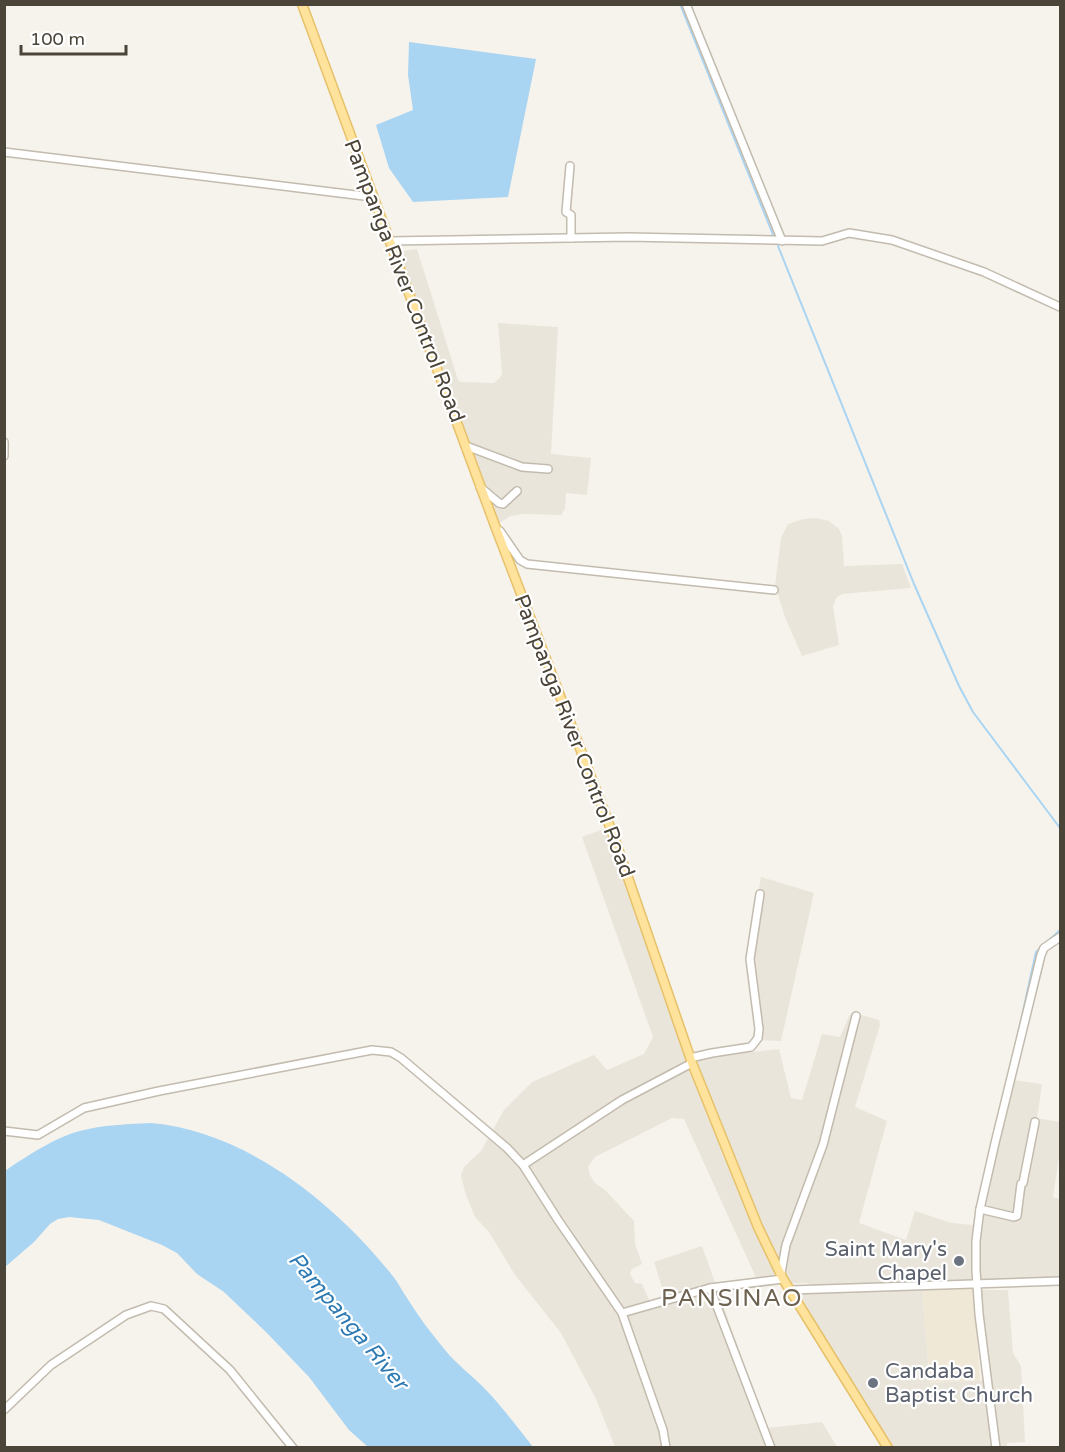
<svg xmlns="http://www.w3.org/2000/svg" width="1065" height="1452" viewBox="0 0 1065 1452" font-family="'Varela Round',sans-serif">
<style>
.residential{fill:#eae5da}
.education{fill:#efe8d6}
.water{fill:#a9d4f2}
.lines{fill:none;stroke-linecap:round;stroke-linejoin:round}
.stream{stroke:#a9d4f2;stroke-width:2}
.minor-casing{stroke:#c2bbae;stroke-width:10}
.major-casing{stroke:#e6c16a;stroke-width:11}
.minor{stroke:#fff;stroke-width:7}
.major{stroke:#ffe39c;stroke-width:8}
.worship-dot{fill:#6b7280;stroke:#fff;stroke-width:2}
.labels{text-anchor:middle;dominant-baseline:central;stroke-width:4.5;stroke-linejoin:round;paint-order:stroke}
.street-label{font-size:21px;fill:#4b4439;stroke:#fff}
.worship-label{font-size:21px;fill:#5b616d;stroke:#fff;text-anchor:end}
.water-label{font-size:22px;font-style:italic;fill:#2e7ab2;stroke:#fff}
.quarter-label{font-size:24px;letter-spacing:1.5px;fill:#6e6250;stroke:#fff}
</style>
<rect width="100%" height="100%" fill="#f6f3ec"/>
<!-- residential -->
<g class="residential">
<polygon points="417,249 458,380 461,382 494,383 500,378 502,373 498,323 558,327 551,454 591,458 587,495 566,493 565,509 561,515 523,514 511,516 499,523 483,487 396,252"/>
<polygon points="816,518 829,521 839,529 842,536 844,566 902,564 911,588 842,594 836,598 833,606 839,645 802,656 785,617 775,585 781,538 788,524 804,519"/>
<polygon points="609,827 689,1052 700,1058 779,1049 791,1098 802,1100 822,1034 840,1037 849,1016 854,1013 879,1020 880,1025 855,1107 887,1121 859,1223 906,1240 915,1211 952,1223 973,1225 972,1281 817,1287 807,1283 759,1284 684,1119 672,1118 595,1157 588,1167 590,1175 595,1183 605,1190 634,1221 635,1244 642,1264 632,1269 630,1274 635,1283 642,1284 650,1302 665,1297 654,1262 702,1246 767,1428 822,1422 837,1447 615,1447 596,1399 561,1333 515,1275 489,1232 475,1217 466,1195 461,1176 464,1167 481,1151 504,1110 532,1082 594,1055 607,1070 644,1054 653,1037 582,837"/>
<polygon points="761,877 814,893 781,1041 752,1040 755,1026 746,960"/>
<polygon points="1013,1080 1042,1084 1037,1118 1060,1122 1060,1151 1053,1197 1060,1199 1060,1278 978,1281 977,1259 980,1224"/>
<polygon points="922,1290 930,1383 986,1380 979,1290 1008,1290 1013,1353 1021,1366 1025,1442 1007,1443 1007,1448 890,1447 799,1294"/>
</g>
<!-- education -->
<polygon class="education" points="973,1286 980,1380 930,1383 922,1290"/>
<!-- water -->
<g class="water">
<polygon points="409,42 536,59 508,197 413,202 389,168 376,125 413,110 408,75"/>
<path d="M151,1123c94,8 184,80 241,152 6,7 10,16 15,23 11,18 24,35 38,52 12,15 29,27 42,41 17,18 31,37 46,56h-165l-19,-17 -40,-53 -42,-44 -43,-41 -27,-18 -20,-21 -15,-8 -63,-25 -30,-3 -11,2 -8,5 -16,18 -29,25v-96c20,-14 51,-34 75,-40 23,-6 47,-7 71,-8z"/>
</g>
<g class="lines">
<!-- stream -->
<g class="stream">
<polyline points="680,4 774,237"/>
<polyline points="778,246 914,584 959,686 973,712 1060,828"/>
<polyline points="1013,1057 1036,952 1060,930"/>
</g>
<!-- minor casing -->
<g class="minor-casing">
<g id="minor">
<polyline points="686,4 782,241"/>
<polyline points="4,152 372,197"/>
<polyline points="570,166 566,212 571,215 571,238"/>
<polyline points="391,241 628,237 822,241 849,233 892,240 984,272 1060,307"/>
<polyline points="4,442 4,456"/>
<polyline points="466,446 522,467 548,469"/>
<polyline points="480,487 499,503 503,504 517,491"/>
<polyline points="500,531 520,560 527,564 774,590"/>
<polyline points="690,1058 712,1053 751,1047 758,1038 759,1029 750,959 760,894"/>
<polyline points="4,1131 38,1135 84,1108 159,1091 372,1050 391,1052 401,1058 507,1148 523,1165 558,1220 622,1313 663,1430 666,1448"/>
<polyline points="523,1165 622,1100 692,1063"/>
<polyline points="980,1209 1014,1217 1017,1216 1021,1184 1023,1183 1035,1122"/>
<polyline points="781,1273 786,1245 823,1145 856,1016"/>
<polyline points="710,1288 771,1448"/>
<polyline points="791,1290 1060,1281"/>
<polyline points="622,1313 710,1288 783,1279"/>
<polyline points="4,1410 51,1365 126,1315 151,1306 164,1309 230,1370 293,1448"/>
<polyline points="996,1448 979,1314 976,1270 976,1241 980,1209 995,1143 1041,955 1044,948 1060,937"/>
</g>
</g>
<!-- major casing -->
<g class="major-casing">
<polyline id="major" points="302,4 494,523 615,840 692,1063 758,1227 783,1279 888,1448"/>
</g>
<!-- minor -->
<use href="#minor" class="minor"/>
<!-- major -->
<use href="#major" class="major"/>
</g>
<!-- markers -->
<g class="worship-dot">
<circle cx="959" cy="1261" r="6"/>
<circle cx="873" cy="1383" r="6"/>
</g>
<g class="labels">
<!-- street labels -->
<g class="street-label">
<text transform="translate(404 281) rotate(69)">Pampanga River Control Road</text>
<text transform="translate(574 736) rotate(69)">Pampanga River Control Road</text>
</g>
<!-- worship labels -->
<g class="worship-label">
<text x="947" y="1249">Saint Mary's<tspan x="947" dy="24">Chapel</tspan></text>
<text x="885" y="1371" text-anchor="start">Candaba<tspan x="885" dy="24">Baptist Church</tspan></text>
</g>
<!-- water labels -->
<g class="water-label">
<text transform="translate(348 1321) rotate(50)">Pampanga River</text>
</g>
<!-- quarter labels -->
<g class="quarter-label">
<text x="732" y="1298">PANSINAO</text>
</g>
</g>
<!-- border -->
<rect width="1065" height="1452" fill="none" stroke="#4b4439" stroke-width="12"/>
<!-- scale -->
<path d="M21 45v9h105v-9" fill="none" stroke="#4b4439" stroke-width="3"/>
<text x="30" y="45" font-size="18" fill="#4b4439" stroke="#ffffff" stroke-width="4.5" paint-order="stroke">100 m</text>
</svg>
